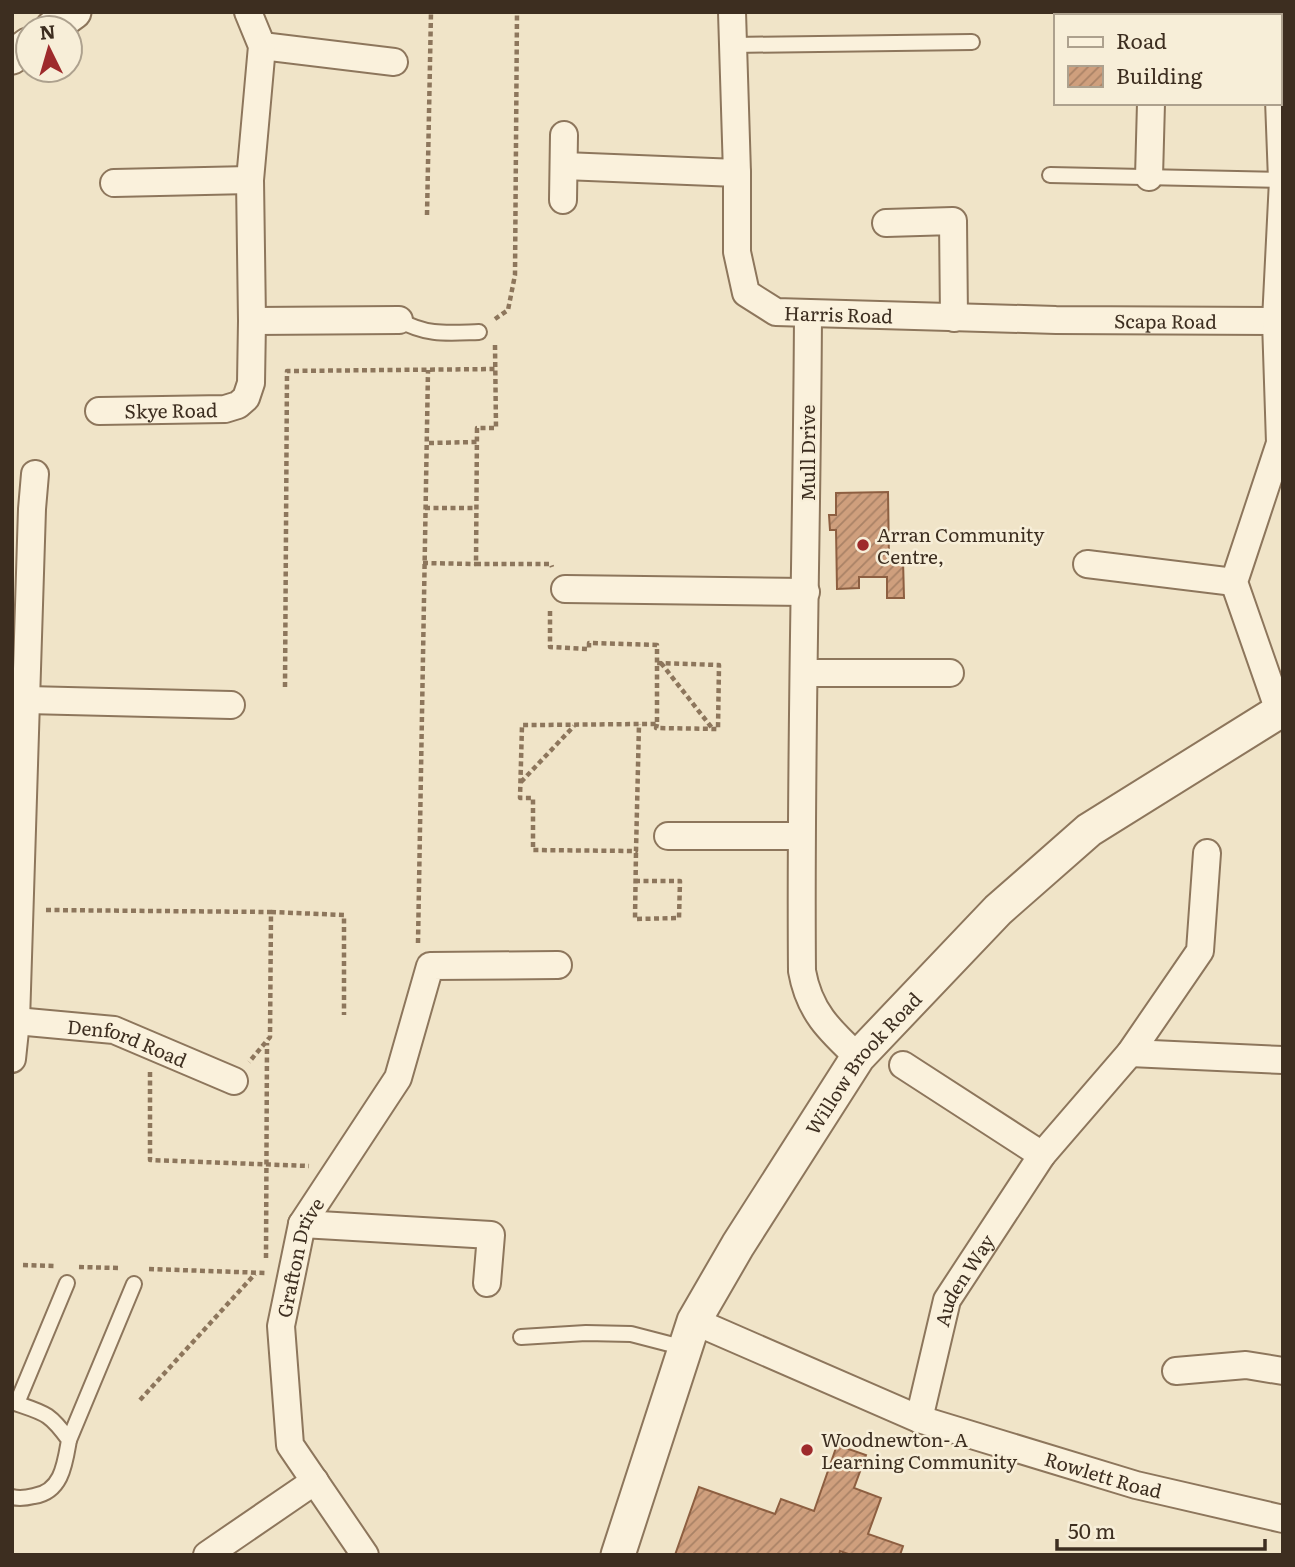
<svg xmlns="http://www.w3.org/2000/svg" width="1295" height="1567" viewBox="0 0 1295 1567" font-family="Literata,serif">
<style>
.building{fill:url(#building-hatch);stroke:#8d5f41;stroke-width:2}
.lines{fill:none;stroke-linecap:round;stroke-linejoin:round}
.service-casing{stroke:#8d765c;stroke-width:18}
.minor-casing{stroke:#8d765c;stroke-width:30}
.tertiary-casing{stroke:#8d765c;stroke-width:37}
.path{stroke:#8d765c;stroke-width:4.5;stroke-dasharray:5 3.5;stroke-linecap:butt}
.service{stroke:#faf1dc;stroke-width:14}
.minor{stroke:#faf1dc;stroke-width:26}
.tertiary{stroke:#faf1dc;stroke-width:33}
.poi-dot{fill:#9e2a2b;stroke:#f7eed8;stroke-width:2.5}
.labels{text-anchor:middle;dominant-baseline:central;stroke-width:5;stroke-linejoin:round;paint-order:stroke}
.street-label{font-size:19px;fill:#3d2e20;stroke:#f7eed8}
.poi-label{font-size:19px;fill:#3d2e20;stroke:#f7eed8;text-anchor:start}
</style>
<defs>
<pattern id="building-hatch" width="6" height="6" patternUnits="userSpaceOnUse" patternTransform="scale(1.75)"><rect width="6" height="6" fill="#cf9f7d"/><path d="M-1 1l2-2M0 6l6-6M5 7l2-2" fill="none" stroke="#a98266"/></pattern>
</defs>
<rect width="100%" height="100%" fill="#f0e4c8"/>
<!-- building -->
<g class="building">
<polygon points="888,492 889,560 903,559 904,598 887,598 887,577 859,577 859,588 837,589 836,530 830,530 829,515 836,515 836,493"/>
<polygon points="837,1445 866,1455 854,1488 881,1498 868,1534 903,1546 900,1555 851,1555 840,1551 839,1555 675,1555 699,1487 775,1514 781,1499 814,1511"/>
</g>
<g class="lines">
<!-- service casing -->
<g class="service-casing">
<g id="service">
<polyline points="733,45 972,42"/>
<polyline points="1050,175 1282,180"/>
<path d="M399,320c28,16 49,13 80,12"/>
<polyline points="521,1337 586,1333 631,1334 685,1348"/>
<path d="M12,1402c32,11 37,10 57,38 -4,23 -7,52 -35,56 -8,2 -14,3 -22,1"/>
<polyline points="17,1403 67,1283"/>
<polyline points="69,1440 134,1284"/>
</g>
</g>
<!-- minor casing -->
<g class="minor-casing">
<g id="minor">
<polyline points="1246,12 1251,16"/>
<polyline points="262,46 394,62"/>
<polyline points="1279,100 1282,180"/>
<polyline points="564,166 737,173 732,12"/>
<path id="s1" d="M737,173v79l9,41 30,19 280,8 220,1"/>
<polyline points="1149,177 1151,103"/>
<polyline points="114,183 250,180"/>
<polyline points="563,200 564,135"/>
<polyline points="886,223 953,221 954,318"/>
<path d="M808,314c-1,219 -8,438 -6,657 7,40 27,59 56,86"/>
<polyline points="252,321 399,320"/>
<path id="s2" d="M99,411l126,-2 13,-4 8,-7 5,-15 1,-62 -2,-141 12,-134 -14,-34"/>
<polyline points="1087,564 1234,582"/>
<polyline points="565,589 806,592"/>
<polyline points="805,673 950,673"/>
<polyline points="27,700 231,705"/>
<polyline points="1279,711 1234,582 1280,443 1276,321 1283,180"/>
<polyline points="668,836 801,836"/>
<path id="s3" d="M16,1021l98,9 120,51"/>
<polyline points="1130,1053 1283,1060"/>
<polyline points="12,1059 16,1021 32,509 35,474"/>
<polyline points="903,1065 1042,1155"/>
<polyline points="302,1224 491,1235 487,1283"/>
<path id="s4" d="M694,1321l225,98 217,66 147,34"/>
<polyline points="1176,1371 1246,1365 1283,1371"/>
<path id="s5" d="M919,1419l28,-119 95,-145 88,-102 70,-102 7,-98"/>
<polyline points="207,1555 315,1481"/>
<path id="s6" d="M365,1555l-75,-110 -9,-119 21,-102 96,-146 32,-112 128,-1"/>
</g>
</g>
<!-- tertiary casing -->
<g class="tertiary-casing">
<g id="tertiary">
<polyline points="52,28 74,12"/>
<polyline points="12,57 28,45"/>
<path id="s7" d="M618,1555l76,-234 44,-76 120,-188 140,-147 91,-80 194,-121"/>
</g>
</g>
<!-- path -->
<g class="path">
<polyline points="1279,48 1283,46"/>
<polyline points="427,215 431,12"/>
<polyline points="495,319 508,310 515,275 517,12"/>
<polyline points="495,345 496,428 477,428 476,564 551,564 552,567"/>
<polyline points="429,443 477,442"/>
<polyline points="425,508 476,508"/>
<polyline points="423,563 476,564"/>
<path d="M550,611v36l39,2v-6l68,2v79c-45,0 -90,1 -135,1l-2,73h13v52l103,1 3,-127"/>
<polyline points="661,663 712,728"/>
<polyline points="285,687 287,371 495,369"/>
<polyline points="657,724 656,728 718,729 719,665 657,663"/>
<polyline points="521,782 574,726"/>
<polyline points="635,881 680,881 679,918 635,919 636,851"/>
<polyline points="46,910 271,912 270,1037 249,1062"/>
<polyline points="271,912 344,915 344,1015"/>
<polyline points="418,943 428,370"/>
<polyline points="150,1072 150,1160 309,1166"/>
<polyline points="266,1258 267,1043"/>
<polyline points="23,1265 56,1266"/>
<polyline points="79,1267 119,1268"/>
<polyline points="149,1269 266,1273"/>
<polyline points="140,1400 255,1274"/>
</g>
<!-- service -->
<use href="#service" class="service"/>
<!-- minor -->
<use href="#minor" class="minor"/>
<!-- tertiary -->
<use href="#tertiary" class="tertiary"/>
</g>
<!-- markers -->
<g class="poi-dot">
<circle cx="863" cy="545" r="7"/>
<circle cx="807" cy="1450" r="7"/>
</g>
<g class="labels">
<!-- street labels -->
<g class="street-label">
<text stroke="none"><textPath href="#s1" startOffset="219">Harris Road</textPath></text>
<text stroke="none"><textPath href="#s1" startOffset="546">Scapa Road</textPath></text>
<text stroke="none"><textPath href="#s2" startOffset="72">Skye Road</textPath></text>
<text transform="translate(807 453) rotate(-90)">Mull Drive</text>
<text stroke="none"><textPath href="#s3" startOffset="114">Denford Road</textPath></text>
<text stroke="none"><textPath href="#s7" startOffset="555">Willow Brook Road</textPath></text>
<text stroke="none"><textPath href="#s6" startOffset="324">Grafton Drive</textPath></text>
<text stroke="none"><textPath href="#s5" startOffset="147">Auden Way</textPath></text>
<text stroke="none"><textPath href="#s4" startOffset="438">Rowlett Road</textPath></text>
</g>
<!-- poi labels -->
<g class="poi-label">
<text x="877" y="534">Arran Community<tspan x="877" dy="22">Centre,</tspan></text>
<text x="821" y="1439">Woodnewton- A<tspan x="821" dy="22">Learning Community</tspan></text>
</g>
</g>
<!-- border -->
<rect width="1295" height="1567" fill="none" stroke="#3d2e20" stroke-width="28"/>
<!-- legend -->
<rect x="1054" y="14" width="228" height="91" fill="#f7eed8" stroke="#ada18e" stroke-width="2"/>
<rect x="1068" y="37" width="35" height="10" fill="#faf1dc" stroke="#ada18e" stroke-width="2"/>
<text x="1116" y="49" font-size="21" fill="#3d2e20">Road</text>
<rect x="1068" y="66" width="35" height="21" fill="url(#building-hatch)" stroke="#ada18e" stroke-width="2"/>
<text x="1116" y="84" font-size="21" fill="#3d2e20">Building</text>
<!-- north arrow -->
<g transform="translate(49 49) rotate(355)"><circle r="33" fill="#f7eed8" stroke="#ada18e" stroke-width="2"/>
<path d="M0-5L12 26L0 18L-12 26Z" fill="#9e2a2b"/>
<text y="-10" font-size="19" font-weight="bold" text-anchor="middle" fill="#3d2e20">N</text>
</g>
<!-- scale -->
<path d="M1057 1539v10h208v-10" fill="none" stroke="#3d2e20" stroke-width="3.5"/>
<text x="1068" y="1539" font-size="21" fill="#3d2e20" stroke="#f7eed8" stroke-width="5" paint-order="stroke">50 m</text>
</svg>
